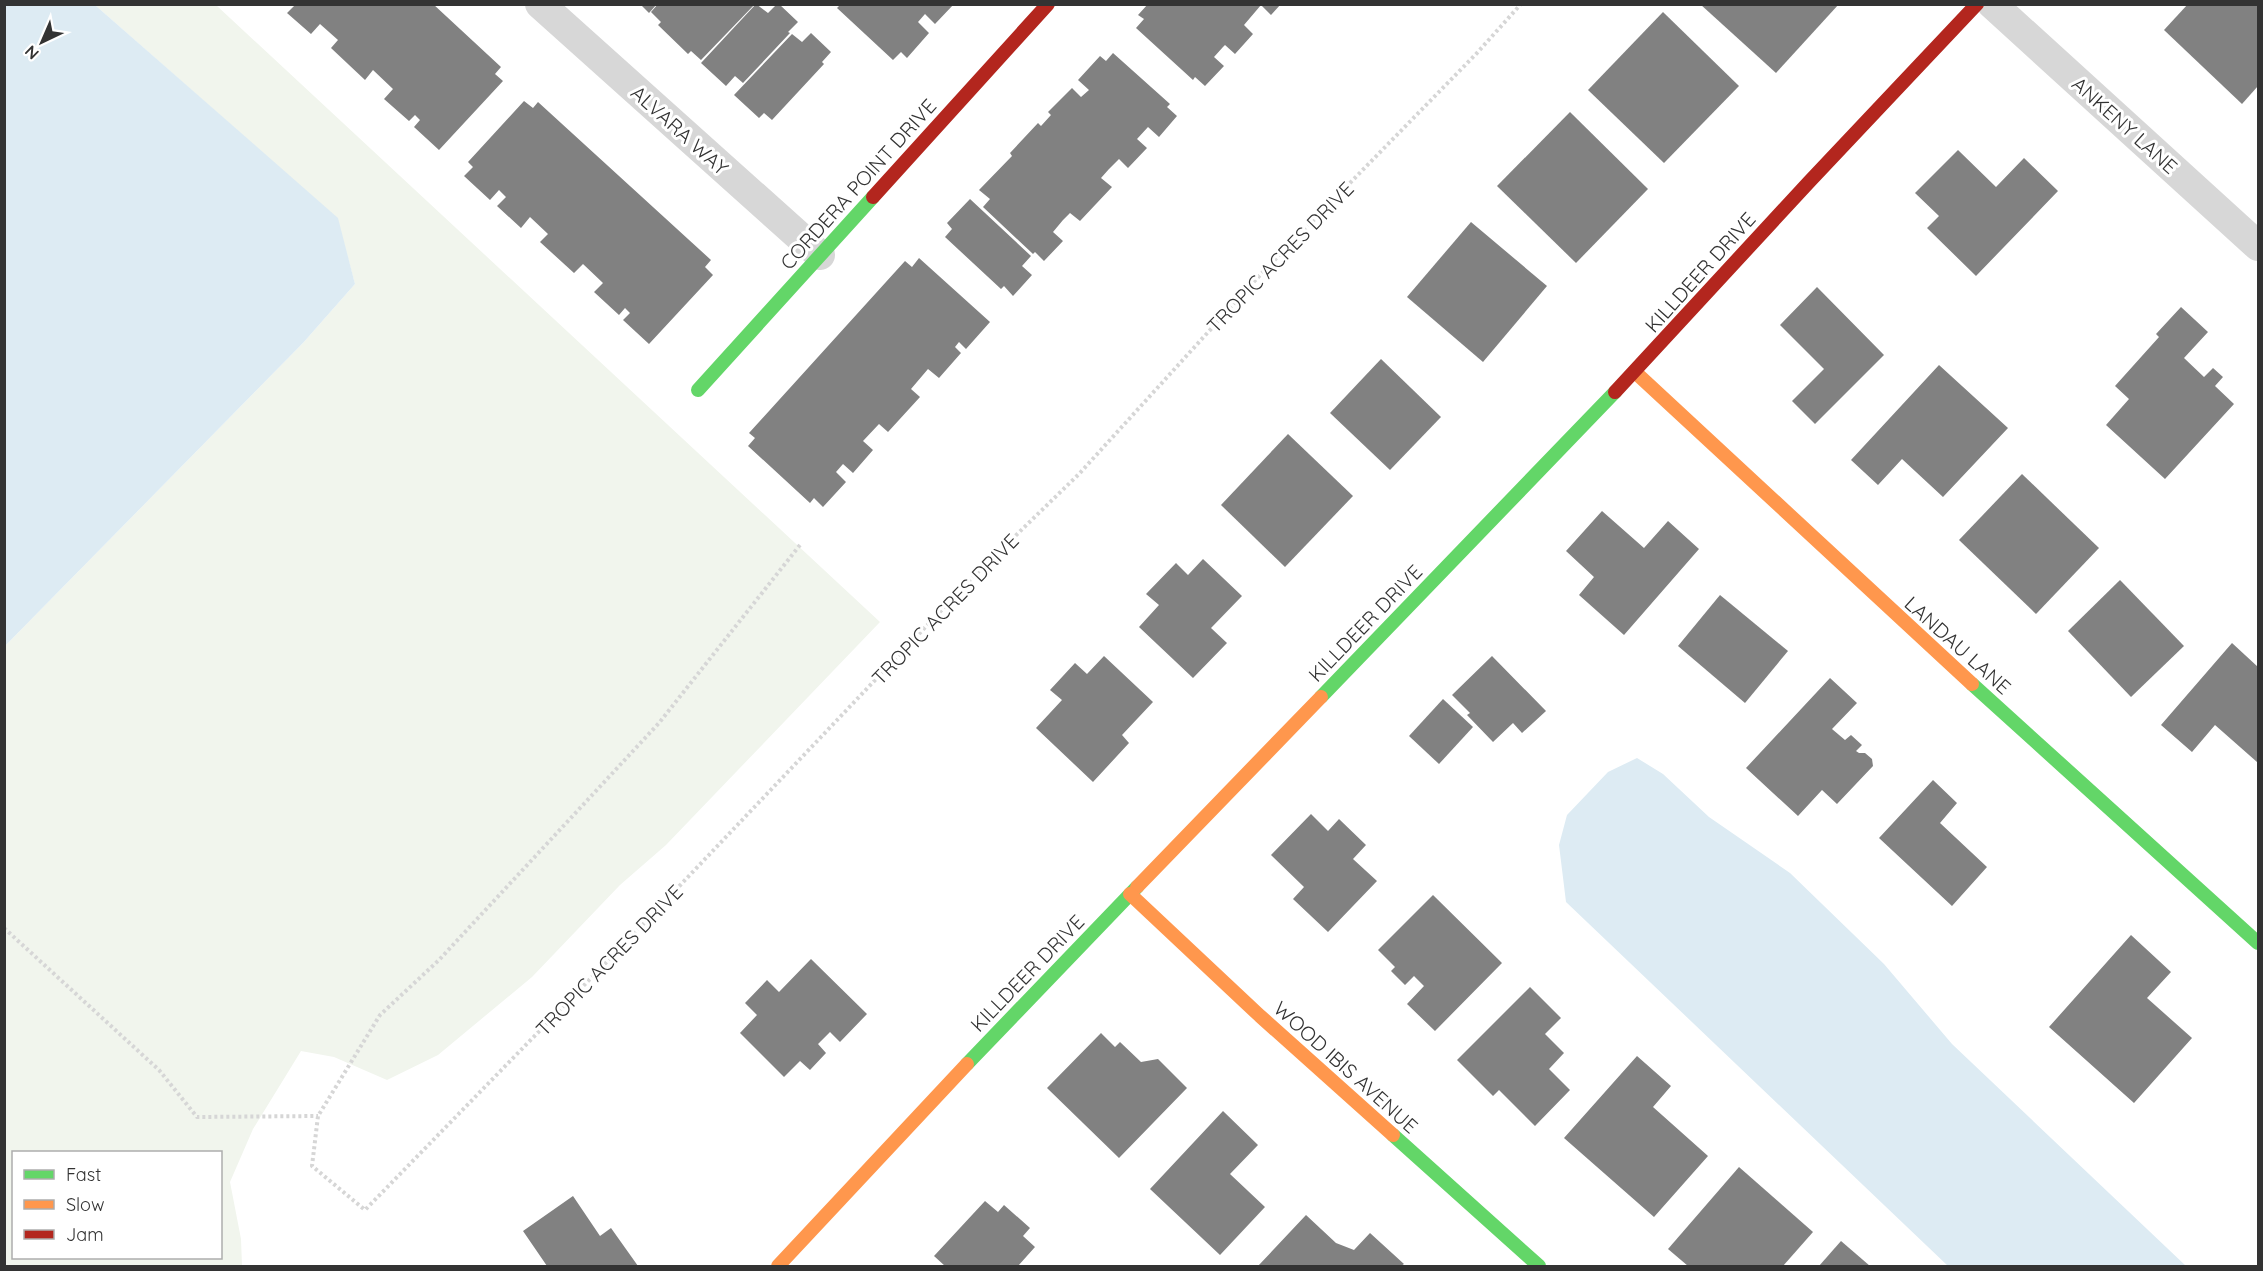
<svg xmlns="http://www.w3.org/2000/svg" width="2263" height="1271" viewBox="0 0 2263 1271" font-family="Quicksand,sans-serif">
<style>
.green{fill:#f1f5ed;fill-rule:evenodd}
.water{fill:#ddebf3}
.building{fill:#818181}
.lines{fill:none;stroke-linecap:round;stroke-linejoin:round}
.path{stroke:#d6d6d6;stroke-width:4;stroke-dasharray:3 3;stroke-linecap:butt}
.street{stroke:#d7d7d7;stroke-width:30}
.fast{stroke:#63d668;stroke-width:14}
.slow{stroke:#ff974d;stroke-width:14}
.jam{stroke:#b3261e;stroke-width:14}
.labels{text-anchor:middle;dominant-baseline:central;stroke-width:6;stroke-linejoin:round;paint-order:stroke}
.street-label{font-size:20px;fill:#333;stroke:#fff}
</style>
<rect width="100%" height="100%" fill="#fff"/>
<!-- green -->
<path class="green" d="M95,5h121l664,617 -214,223 -46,40 -88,92 -94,78 -51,25 -53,-23 -33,-6 -48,78 -23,53 11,57 1,27h-237v-620l298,-303 52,-59 -18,-66zM14,1152h206v106h-206z"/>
<!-- water -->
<g class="water">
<polygon points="5,4 95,5 338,218 355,284 303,343 5,646"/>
<polygon points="1637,758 1663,774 1709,817 1790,873 1884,964 1952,1044 2186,1266 1948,1266 1566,902 1559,845 1567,815 1608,772"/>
</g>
<!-- building -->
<g class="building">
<polygon points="296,4 433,4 501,67 495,74 503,81 439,150 414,127 420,120 415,115 409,121 384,99 393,89 373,70 365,80 331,48 338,40 320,24 311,34 287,13"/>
<polygon points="640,4 657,4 649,13"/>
<polygon points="658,4 755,4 701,60 691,51 688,54 658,25 661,22 651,12"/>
<polygon points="756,4 768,13 777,4 779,4 798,22 788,32 790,33 743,83 735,76 726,86 701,63"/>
<polygon points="841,4 954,4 935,24 925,14 918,22 929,33 907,58 901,52 893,60 837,8"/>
<polygon points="1148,4 1281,4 1271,15 1261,5 1244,25 1253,34 1235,54 1225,45 1223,47 1214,57 1224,66 1205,86 1195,77 1193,80 1136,28 1144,19 1138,15"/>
<polygon points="1700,4 1839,4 1776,73"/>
<polygon points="2188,4 2258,4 2258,86 2242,104 2164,30"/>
<polygon points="1663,12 1739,86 1664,163 1588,90"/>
<polygon points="811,33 831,52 822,62 824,64 772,120 764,113 759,118 734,95 792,34 802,42"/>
<polygon points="1113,53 1170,104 1167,107 1177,116 1159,137 1148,127 1137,139 1147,148 1128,168 1119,159 1109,169 1101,178 1112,187 1080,221 1070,213 1063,220 1053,232 1063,241 1044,261 1035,252 1033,254 983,207 990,199 979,190 1012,156 1010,153 1038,123 1041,126 1051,115 1048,112 1072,88 1081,97 1089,90 1078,80 1100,56 1106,61"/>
<polygon points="524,101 533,108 538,102 711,260 705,267 713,275 649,344 623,320 630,313 625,308 619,315 594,292 603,283 583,264 574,273 540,242 548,234 530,217 521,228 497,206 506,197 499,190 490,200 464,176 473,167 468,162"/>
<polygon points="1570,112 1648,189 1576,263 1497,186"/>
<polygon points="1958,150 1996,187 2024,158 2058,191 1976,276 1927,228 1939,216 1915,193"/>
<polygon points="970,199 1031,256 1022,266 1032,275 1013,296 1004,286 1001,289 945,237 952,229 947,223"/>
<polygon points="1471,222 1547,286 1483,362 1407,297"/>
<polygon points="919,258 990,322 966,349 959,342 955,347 961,353 939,378 928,369 911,389 920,397 888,432 879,424 863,441 873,450 853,473 843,464 836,472 846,482 823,507 814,498 810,503 748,446 755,438 749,433 905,261 912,267"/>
<polygon points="1817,287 1884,355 1815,424 1792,401 1824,369 1780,325"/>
<polygon points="2181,307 2208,332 2184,358 2204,377 2213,368 2223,377 2215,386 2234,404 2165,479 2106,425 2129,399 2115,386 2159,337 2156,334"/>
<polygon points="1381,359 1441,417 1390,470 1330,413"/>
<polygon points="1939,365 2008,428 1943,497 1902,459 1878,485 1851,460"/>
<polygon points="1288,434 1353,496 1285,567 1221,505"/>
<polygon points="2022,474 2099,548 2036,614 1959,540"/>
<polygon points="1602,511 1644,548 1668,521 1699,549 1624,635 1579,595 1594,577 1566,551"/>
<polygon points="1203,559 1242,596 1211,628 1227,643 1193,678 1139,627 1159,605 1146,594 1176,563 1188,575"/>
<polygon points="2120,580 2184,646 2131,697 2068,631"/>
<polygon points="1720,595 1788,651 1745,703 1678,646"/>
<polygon points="2232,643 2258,667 2257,762 2215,725 2192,752 2161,725"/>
<polygon points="1104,656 1153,702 1122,735 1129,743 1093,782 1036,728 1062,700 1050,690 1075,663 1087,674"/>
<polygon points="1492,656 1546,711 1522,733 1513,723 1493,742 1467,715 1470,713 1452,695"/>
<polygon points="1830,678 1857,703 1832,729 1845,740 1851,735 1862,745 1856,751 1859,753 1865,753 1872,759 1873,766 1837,804 1822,790 1798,816 1746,768"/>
<polygon points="1443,699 1473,727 1439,764 1409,736"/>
<polygon points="1933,780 1957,803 1940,823 1987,867 1952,906 1879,838"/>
<polygon points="1311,814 1328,831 1339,819 1366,845 1353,859 1377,881 1328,932 1293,899 1304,887 1271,855"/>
<polygon points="1433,895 1502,963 1435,1031 1407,1004 1424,986 1414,976 1405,985 1391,971 1395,967 1378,950"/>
<polygon points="2131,935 2171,972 2147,998 2192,1038 2134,1103 2049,1027"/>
<polygon points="811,959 867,1014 840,1042 830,1032 818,1044 826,1053 810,1070 800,1061 784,1077 740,1033 757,1015 745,1003 767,980 779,992"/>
<polygon points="1530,987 1561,1018 1545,1034 1564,1053 1549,1069 1570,1090 1535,1126 1499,1090 1493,1096 1457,1060"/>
<polygon points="1101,1033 1115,1047 1120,1042 1141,1062 1158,1059 1187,1088 1119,1158 1047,1088"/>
<polygon points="1637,1056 1671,1086 1653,1107 1708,1156 1654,1217 1564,1138"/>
<polygon points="1223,1111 1258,1145 1230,1174 1265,1207 1220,1255 1150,1189"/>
<polygon points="1739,1167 1813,1232 1783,1266 1688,1266 1668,1249"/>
<polygon points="573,1196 600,1236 611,1228 638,1266 547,1266 523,1231"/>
<polygon points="985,1201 998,1212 1004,1205 1030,1228 1023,1236 1035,1247 1018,1266 945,1266 934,1256"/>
<polygon points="1306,1215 1336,1243 1354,1250 1370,1233 1404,1264 1401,1266 1258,1266"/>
<polygon points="1841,1241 1870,1266 1819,1266"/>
</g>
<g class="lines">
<!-- path -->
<g class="path">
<polyline points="800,545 659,723 439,960 380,1015 318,1116 312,1166 365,1210 630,938 973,577 1079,474 1261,274 1477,53 1521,4"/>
<polyline points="4,928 159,1070 197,1117 318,1116"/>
</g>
<!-- street -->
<g class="street">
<polyline points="540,4 820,255"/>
<polyline points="1992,4 2258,246"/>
</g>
<!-- fast -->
<g class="fast">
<polyline points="698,390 873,197"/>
<polyline points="1972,684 2258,943"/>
<polyline points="1321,697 1615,392"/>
<polyline points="967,1064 1137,887"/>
<polyline points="1393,1135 1539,1266"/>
</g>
<!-- slow -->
<g class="slow">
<polyline points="1635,372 1972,684"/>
<polyline points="1137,887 1321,697"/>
<polyline points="1130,894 1260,1016 1393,1135"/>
<polyline points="778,1266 967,1064"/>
</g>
<!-- jam -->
<g class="jam">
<polyline points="873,197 1048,4"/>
<polyline points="1615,392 1809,182 1977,4"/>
</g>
</g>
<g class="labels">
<!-- street labels -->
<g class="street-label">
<text transform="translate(2125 125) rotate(42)">ANKENY LANE</text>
<text transform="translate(680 130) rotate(42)">ALVARA WAY</text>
<text transform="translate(858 184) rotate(-48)">CORDERA POINT DRIVE</text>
<text transform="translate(1280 257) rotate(-46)">TROPIC ACRES DRIVE</text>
<text transform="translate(1700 272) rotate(-48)">KILLDEER DRIVE</text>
<text transform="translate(945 609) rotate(-46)">TROPIC ACRES DRIVE</text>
<text transform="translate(1365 623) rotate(-46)">KILLDEER DRIVE</text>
<text transform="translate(1958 645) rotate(42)">LANDAU LANE</text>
<text transform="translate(609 960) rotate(-46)">TROPIC ACRES DRIVE</text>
<text transform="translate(1027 973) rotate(-46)">KILLDEER DRIVE</text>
<text transform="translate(1346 1067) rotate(42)">WOOD IBIS AVENUE</text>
</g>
</g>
<!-- border -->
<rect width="2263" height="1271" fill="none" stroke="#333333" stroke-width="12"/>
<!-- legend -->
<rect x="12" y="1151" width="210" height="108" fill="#ffffff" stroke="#adadad" stroke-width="1.5"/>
<rect x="24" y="1170" width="30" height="9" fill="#63d668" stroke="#adadad" stroke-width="1.5"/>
<text x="66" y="1181" font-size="18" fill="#333333">Fast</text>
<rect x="24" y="1200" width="30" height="9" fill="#ff974d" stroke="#adadad" stroke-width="1.5"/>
<text x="66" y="1211" font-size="18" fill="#333333">Slow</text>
<rect x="24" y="1230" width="30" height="9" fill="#b3261e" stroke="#adadad" stroke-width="1.5"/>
<text x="66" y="1241" font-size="18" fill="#333333">Jam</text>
<!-- north arrow -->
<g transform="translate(42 42) rotate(224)" stroke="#ffffff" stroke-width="4.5" paint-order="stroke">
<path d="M0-4.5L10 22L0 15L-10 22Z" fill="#333333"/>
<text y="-9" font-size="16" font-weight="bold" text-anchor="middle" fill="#333333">N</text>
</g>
</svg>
